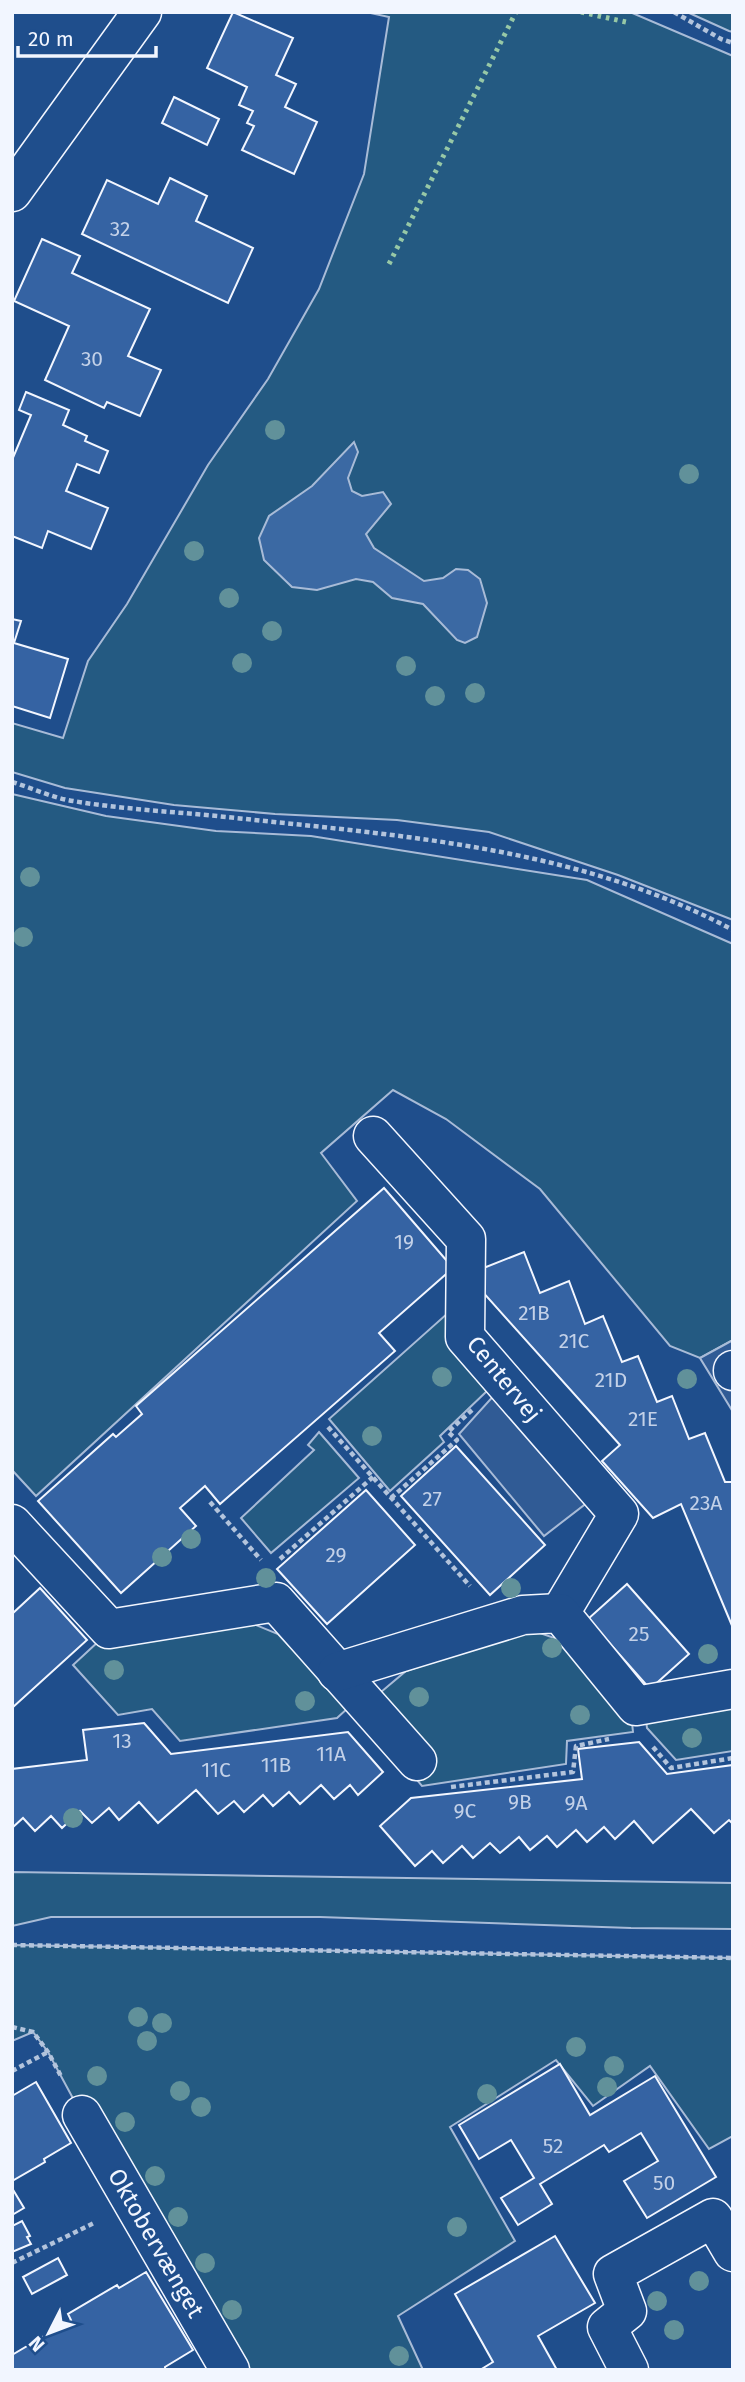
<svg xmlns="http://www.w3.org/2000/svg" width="745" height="2382" viewBox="0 0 745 2382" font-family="'Fira Sans',sans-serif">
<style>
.green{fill:#245a82;stroke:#a8bbd7;stroke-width:2}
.parking{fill:#305b95;stroke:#a8bbd7;stroke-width:2}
.water{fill:#3b69a3;stroke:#a8bbd7;stroke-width:2}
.building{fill:#3563a3;stroke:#f2f6ff;stroke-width:2}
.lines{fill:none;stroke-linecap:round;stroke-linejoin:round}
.minor-casing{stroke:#f2f6ff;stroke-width:41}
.path{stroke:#b3c4dc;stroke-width:4.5;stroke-dasharray:5 3.5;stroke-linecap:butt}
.minor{stroke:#1f4e8c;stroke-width:38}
.hedge{stroke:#97c8a6;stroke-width:5;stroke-dasharray:3.5 5;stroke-linecap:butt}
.tree{fill:#61919a}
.labels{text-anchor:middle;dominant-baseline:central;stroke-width:5;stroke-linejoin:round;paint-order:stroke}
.number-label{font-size:21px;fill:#c3d1e8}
.street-label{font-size:24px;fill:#f2f6ff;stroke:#1f4e8c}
</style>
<rect width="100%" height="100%" fill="#1f4e8c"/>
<!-- green -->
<g class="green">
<polygon points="366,12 630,12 733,56 733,920 618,875 489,832 397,820 275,814 174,805 65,788 12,772 12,723 63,738 88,661 127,604 208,465 268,379 319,289 364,174 389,17"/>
<polygon points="687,12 733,12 733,32 729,31"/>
<polygon points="12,794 106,816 216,831 311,836 587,880 733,944 733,1340 700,1358 670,1346 540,1189 446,1119 393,1090 321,1153 357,1201 36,1496 12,1470"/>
<polygon points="449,1312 488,1390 440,1436 444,1442 390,1491 329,1419"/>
<polygon points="319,1432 359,1478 271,1553 241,1518 314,1450 308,1445"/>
<polygon points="241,1619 278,1634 348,1708 337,1718 180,1741 152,1709 118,1715 73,1665 100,1640"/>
<polygon points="522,1632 537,1632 566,1642 632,1723 633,1732 567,1741 566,1764 422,1786 412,1774 381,1692 406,1671"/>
<polygon points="733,1704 733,1751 676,1760 647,1728 646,1720"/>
<polygon points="12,1872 733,1883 733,1929 631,1928 320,1917 51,1917 12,1926"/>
<polygon points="12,1945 733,1958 733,2136 709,2149 650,2066 593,2106 556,2060 450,2127 515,2241 398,2316 423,2370 230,2370 82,2115 48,2052 33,2032 12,2041"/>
</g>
<!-- parking -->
<g class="parking">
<polygon points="733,1340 733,1412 700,1358"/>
<polygon points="497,1392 588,1502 544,1536 459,1434"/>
</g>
<!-- water -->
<polygon class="water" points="354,442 358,452 348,478 352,491 362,496 383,492 391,504 366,534 374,548 424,581 443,578 456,569 468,570 480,579 487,603 477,637 465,643 457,640 423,604 392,598 373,582 356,579 317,590 292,587 264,560 259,538 269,516 312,486"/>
<!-- building -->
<g class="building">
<polygon points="233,12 293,38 276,75 296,84 285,107 317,122 294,174 242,150 254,126 247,123 253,111 239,105 247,87 207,68"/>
<polygon points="174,97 219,119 207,145 162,123"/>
<polygon points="170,178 207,196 196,221 253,248 228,303 82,234 107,180 158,204"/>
<polygon points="42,239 80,256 72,273 150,309 128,356 161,370 140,416 107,402 104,408 45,380 69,326 14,301"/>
<polygon points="26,392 69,410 63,425 87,436 85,441 108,451 99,473 77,464 66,491 108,508 91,549 48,531 42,548 12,536 12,460 31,415 19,410"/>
<polygon points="12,619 21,621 14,643 68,659 50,718 12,706"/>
<polygon points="384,1188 453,1268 379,1333 395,1351 220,1504 205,1486 180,1508 196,1526 121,1593 38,1501 113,1434 116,1437 142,1414 136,1406"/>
<polygon points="524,1252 540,1293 569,1281 585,1324 603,1316 622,1362 638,1356 657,1402 672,1396 689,1439 705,1433 725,1482 733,1482 733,1628 681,1504 653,1518 602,1461 620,1445 480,1289 481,1269"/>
<polygon points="456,1446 545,1545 490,1595 401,1496"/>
<polygon points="366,1490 415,1545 327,1624 277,1569"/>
<polygon points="627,1584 689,1654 650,1689 588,1619"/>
<polygon points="40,1588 87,1640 12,1708 12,1614"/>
<polygon points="144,1723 171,1754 348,1732 383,1772 358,1795 350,1785 334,1799 321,1785 300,1804 289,1792 273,1806 263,1795 244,1812 234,1801 218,1814 196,1790 158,1823 139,1802 119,1820 109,1808 92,1823 80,1811 62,1828 51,1816 35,1831 23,1818 12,1828 12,1769 87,1760 83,1730"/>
<polygon points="639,1742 667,1774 733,1765 733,1824 729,1820 714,1833 691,1809 653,1843 634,1821 615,1839 604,1827 587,1842 576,1830 557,1847 547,1836 530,1850 519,1837 500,1853 490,1843 473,1858 462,1846 443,1863 432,1851 415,1866 380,1826 411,1798 582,1779 578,1749"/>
<polygon points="560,2064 590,2115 655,2076 716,2177 647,2218 624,2181 658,2161 641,2133 609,2152 604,2145 540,2184 552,2204 518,2225 501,2198 534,2178 511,2140 479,2159 459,2125"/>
<polygon points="36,2082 71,2143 44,2159 45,2162 12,2181 12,2096"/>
<polygon points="12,2188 24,2208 12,2215"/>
<polygon points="22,2221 30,2236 27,2237 31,2244 12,2252 12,2226"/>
<polygon points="555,2236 595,2303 538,2336 557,2370 480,2370 493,2362 455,2294"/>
<polygon points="58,2258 67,2275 32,2294 23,2277"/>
<polygon points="146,2272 193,2350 165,2367 165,2370 12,2370 12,2355 71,2320 68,2314 117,2285 119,2288"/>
</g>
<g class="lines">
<!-- minor casing -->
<g class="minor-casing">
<g id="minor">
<polyline points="12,192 142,12"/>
<polyline points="373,1136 466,1239 465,1337 619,1514 560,1613"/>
<polyline points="733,1370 733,1371"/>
<polyline points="12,1524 109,1629 276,1602 417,1761"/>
<polyline points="337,1672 523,1615 560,1613 636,1706 733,1689"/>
<polyline points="82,2115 230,2370"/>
<polyline points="629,2370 607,2327 627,2311 613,2274 713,2218 733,2252"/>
</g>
</g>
<!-- path -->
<g class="path">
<polyline points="674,12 721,39 733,43"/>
<path d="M12,782c20,6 41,16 61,19 54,9 109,11 163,17 169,18 344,30 497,112"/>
<polyline points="328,1427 470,1586"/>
<polyline points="391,1498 457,1440 448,1432 472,1410"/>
<polyline points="210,1502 261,1560"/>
<polyline points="280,1559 373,1477"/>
<polyline points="653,1747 671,1768 733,1758"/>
<polyline points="451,1787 573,1772 576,1746 609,1739"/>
<polyline points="12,1945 733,1958"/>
<polyline points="12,2027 33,2032 48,2052 62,2078"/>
<polyline points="12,2071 48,2052"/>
<polyline points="12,2263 94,2223"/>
</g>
<!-- minor -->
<use href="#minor" class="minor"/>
<!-- hedge -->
<g class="hedge">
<polyline points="581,12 626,22"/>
<polyline points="389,264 516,12"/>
</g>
</g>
<!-- trees -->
<g class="tree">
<circle cx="275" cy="430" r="10"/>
<circle cx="689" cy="474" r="10"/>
<circle cx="194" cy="551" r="10"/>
<circle cx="229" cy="598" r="10"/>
<circle cx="272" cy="631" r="10"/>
<circle cx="242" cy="663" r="10"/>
<circle cx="406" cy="666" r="10"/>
<circle cx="475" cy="693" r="10"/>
<circle cx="435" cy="696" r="10"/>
<circle cx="30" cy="877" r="10"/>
<circle cx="23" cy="937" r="10"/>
<circle cx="442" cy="1377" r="10"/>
<circle cx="687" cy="1379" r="10"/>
<circle cx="372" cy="1436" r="10"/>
<circle cx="191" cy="1539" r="10"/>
<circle cx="162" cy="1557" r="10"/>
<circle cx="266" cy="1578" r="10"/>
<circle cx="511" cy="1588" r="10"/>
<circle cx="552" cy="1648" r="10"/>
<circle cx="708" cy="1654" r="10"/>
<circle cx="114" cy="1670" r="10"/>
<circle cx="419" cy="1697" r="10"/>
<circle cx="305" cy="1701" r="10"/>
<circle cx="580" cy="1715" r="10"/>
<circle cx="692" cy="1738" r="10"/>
<circle cx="73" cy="1818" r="10"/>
<circle cx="138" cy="2017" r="10"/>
<circle cx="162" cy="2023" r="10"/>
<circle cx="147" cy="2041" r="10"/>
<circle cx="576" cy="2047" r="10"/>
<circle cx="614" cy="2066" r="10"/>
<circle cx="97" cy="2076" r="10"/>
<circle cx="607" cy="2087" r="10"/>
<circle cx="180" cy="2091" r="10"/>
<circle cx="487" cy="2094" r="10"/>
<circle cx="201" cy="2107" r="10"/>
<circle cx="125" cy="2122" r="10"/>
<circle cx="155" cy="2176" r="10"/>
<circle cx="178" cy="2217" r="10"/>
<circle cx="457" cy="2227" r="10"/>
<circle cx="205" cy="2263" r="10"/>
<circle cx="699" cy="2281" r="10"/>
<circle cx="657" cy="2301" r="10"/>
<circle cx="232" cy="2310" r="10"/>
<circle cx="674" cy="2330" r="10"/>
<circle cx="399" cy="2356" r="10"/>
</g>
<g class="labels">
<!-- number labels -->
<g class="number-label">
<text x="120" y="229">32</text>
<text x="92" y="359">30</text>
<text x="404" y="1242">19</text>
<text x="534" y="1313">21B</text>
<text x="574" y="1341">21C</text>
<text x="611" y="1380">21D</text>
<text x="643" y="1419">21E</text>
<text x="432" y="1499">27</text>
<text x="706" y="1503">23A</text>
<text x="336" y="1555">29</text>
<text x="639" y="1634">25</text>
<text x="122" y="1741">13</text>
<text x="331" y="1754">11A</text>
<text x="276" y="1765">11B</text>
<text x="216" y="1770">11C</text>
<text x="520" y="1802">9B</text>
<text x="576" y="1803">9A</text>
<text x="465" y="1811">9C</text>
<text x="553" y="2146">52</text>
<text x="664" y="2183">50</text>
</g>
<!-- street labels -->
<g class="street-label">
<text transform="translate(504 1379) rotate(51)">Centervej</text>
<text transform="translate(156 2243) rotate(60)">Oktobervænget</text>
</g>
</g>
<!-- border -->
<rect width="745" height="2382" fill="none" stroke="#f2f6ff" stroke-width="28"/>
<!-- north arrow -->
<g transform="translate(49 2333) rotate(228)" stroke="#1f4e8c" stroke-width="5" paint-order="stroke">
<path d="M0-5L12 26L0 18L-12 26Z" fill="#f2f6ff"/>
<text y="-10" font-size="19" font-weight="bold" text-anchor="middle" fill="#f2f6ff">N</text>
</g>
<!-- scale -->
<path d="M18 46v10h138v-10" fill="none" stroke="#f2f6ff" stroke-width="3.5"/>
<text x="28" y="46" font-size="21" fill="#f2f6ff" stroke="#1f4e8c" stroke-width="5" paint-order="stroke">20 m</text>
</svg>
